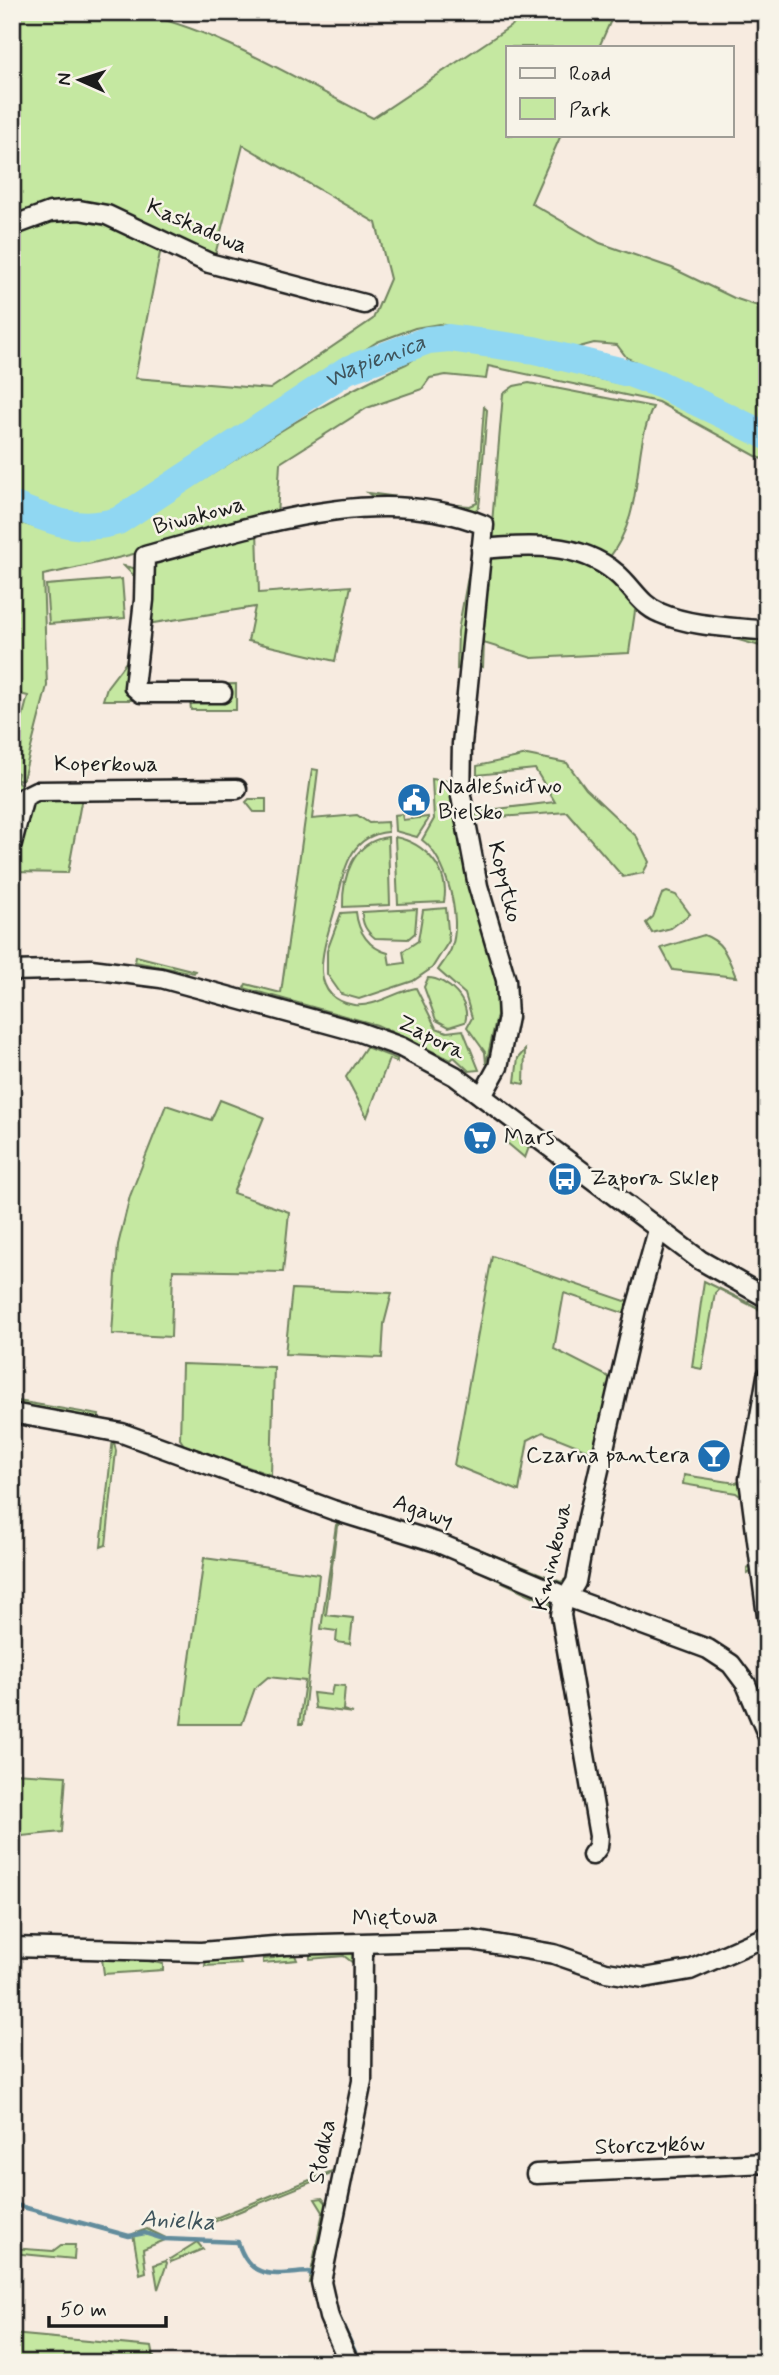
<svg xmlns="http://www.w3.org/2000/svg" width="779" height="2375" viewBox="0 0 779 2375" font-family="Mynerve,sans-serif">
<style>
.green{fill:#c5e8a1;stroke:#70825e;stroke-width:2}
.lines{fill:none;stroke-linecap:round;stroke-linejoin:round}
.stream{stroke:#628c9c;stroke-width:4.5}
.river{stroke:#90d7f2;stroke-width:28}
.minor-casing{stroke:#1c1c1c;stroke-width:23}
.minor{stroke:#f7f3e8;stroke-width:18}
.labels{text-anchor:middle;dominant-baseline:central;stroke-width:5;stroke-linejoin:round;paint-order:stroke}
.street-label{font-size:23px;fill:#1c1c1c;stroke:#f7f3e8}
.poi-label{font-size:23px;fill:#1c1c1c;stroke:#f7f3e8;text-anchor:start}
.water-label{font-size:24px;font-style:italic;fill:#3f545c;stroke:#f7f3e8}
</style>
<rect width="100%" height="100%" fill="#f7ebe0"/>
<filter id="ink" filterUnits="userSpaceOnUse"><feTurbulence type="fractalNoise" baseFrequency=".0143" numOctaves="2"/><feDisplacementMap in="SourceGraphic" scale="14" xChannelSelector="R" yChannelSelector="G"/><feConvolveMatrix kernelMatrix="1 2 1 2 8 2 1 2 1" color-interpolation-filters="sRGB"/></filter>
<g filter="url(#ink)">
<!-- green -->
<g class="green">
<path d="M12,12c38,0 86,-5 123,1 79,14 166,69 238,105l159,-106h65l15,6 -13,29h-91v88h53l-30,68 69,40 72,25 62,30 33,11v118l-82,-43 -58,-26 -10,-13 -23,-2 -22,6 -133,-25 -24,4 -38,14 -259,170c-47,11 -63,3 -106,-14v-268c40,-12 46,-20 90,-12l7,9 20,5 32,16 -26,130 135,11 103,-70 17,-40 -14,-56 -133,-78 -29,114 -114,-50 -50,-2 -38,15z"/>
<path d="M438,347l96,12 35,9 17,8 71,16 86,44 24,8v18l-109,-60 -170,-36 -2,13 -40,-4 -16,3 -8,11 -55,19 -87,55 -3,54c-78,19 -155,42 -234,58l4,111 -24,93 -6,1 5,7 -10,36v-24l6,-26 -6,-3v-12l16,-62 -16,-4v-172c41,14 75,21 117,7 91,-56 179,-120 277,-163 14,-7 12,-12 32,-17z"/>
<path d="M529,383l124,24c-24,54 -5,101 -46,154l-113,-21 -3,-5 12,-141 11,-8z"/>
<polygon points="484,407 487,410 480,499 479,507 471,514 378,501 368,493 457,505 470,506 477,503"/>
<polygon points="257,530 259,593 351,586 335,661 248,641 255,607 147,624 151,566 159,556"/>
<polygon points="474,544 463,667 457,669 458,631"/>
<polygon points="523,549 597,566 637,606 767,635 767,648 635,611 629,653 532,658 484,643 483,667 478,665 487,564 493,555"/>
<polygon points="124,566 133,568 141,576 130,688 135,695 156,697 157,700 103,700 107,687 126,662 138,600 135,577"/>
<polygon points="122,579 125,618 49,624 46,585"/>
<polygon points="236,684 236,710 191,710 190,700 140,686"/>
<polygon points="527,755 567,763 586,789 637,837 649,862 643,873 623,877 567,812 472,819 472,812 555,802 535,769 477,775 477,766"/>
<path d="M312,769l6,1 -6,49 45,-4 12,8 18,-1 1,10c-43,4 -44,45 -53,77 -8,30 -33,88 19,96 20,3 42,-14 62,-17l20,40 11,4 16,-2 16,40 -10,1 -15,-14 -3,3 -74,-35 -133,-37 2,-4 35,9z"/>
<path d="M432,779l15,2 33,146 16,50 1,38 -11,49 -1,-12 -18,-25 5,-9 -7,-24 -27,-24c5,-8 12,-15 14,-24 10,-28 -6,-89 -30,-106l12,-21z"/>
<polygon points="82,797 68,873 12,872 12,858 25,806 29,800"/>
<polygon points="249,799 266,799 266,812 254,812 246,802"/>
<polygon points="402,814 403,820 428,817 428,820 417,837 395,831 394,815"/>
<path d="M388,837l2,68 -47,2c-1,-30 10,-66 45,-70z"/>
<path d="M395,837c30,6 55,33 49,65l-46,2z"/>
<polygon points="667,892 676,895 690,914 671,928 652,933 646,923 653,917 662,894"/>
<path d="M446,908l3,33 -17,27 -19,13 -54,18 -18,-5 -14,-20v-23l14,-38 15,-1c2,20 13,36 32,41l2,12 15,-2 -2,-12 15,-10 5,-31z"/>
<path d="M417,909l-2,24 -7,6 -33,-1c-9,-7 -13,-14 -13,-26z"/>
<path d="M704,935c20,7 24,23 32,42l-63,-7 -12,-22z"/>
<polygon points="136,956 195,971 194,973 135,962"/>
<path d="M428,978c19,0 44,25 37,44l-16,5 -13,-7 -12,-33z"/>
<polygon points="366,1047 397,1059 397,1062 389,1059 367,1117 346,1077"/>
<polygon points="525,1050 524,1084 515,1082 518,1058"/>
<polygon points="220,1100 264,1117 233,1193 289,1212 283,1272 173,1270 171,1337 112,1334 118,1245 130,1196 166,1105 211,1120"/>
<polygon points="514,1135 529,1147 525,1158 506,1142"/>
<polygon points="492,1256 625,1301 633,1296 629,1315 564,1293 554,1349 613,1379 571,1579 564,1587 458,1546 459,1541 561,1582 567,1578 594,1459 590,1451 543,1432 528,1440 519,1491 454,1465"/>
<polygon points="704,1281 763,1310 767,1320 762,1311 719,1289 715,1293 702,1369 692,1367"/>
<polygon points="292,1289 392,1293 384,1324 382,1358 285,1354"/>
<polygon points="182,1364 274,1367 271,1475 184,1445 180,1439"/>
<polygon points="12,1400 99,1415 98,1421 12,1407"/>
<polygon points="113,1438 116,1451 106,1545 101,1547"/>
<polygon points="684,1475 736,1483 743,1480 753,1571 747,1574 747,1569 751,1567 744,1499 736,1493 683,1484"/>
<polygon points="342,1519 345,1521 337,1526 326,1615 353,1618 350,1644 336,1642 337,1631 321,1629 336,1525"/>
<polygon points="204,1558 319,1574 303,1724 299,1724 305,1681 268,1677 255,1688 242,1724 181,1724"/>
<polygon points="464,1560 551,1598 558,1626 555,1628 550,1604 461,1563"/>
<polygon points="333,1685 345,1686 343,1710 353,1713 315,1708 313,1693 331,1695"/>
<polygon points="12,1773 66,1776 62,1832 12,1837"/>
<polygon points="293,1950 297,1960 263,1963 263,1959 274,1958 275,1952"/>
<polygon points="350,1950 356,1957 355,2062 353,1963 344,1956 310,1959 310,1952"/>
<polygon points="239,1958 241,1964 205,1966 206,1960"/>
<polygon points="102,1959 140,1959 163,1964 163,1970 104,1974"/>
<polygon points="332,2171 329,2175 211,2223 208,2221"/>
<polygon points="322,2198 330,2207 313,2282 309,2283 323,2212 315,2199"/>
<polygon points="147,2229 168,2239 143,2249 146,2272 140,2274 133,2234"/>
<polygon points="197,2242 203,2249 171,2262 170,2259"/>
<polygon points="61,2245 75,2245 74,2259 12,2253 12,2248 53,2251"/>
<polygon points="166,2261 167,2263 158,2289 154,2265"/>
<polygon points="12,2334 152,2347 155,2363 12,2363"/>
</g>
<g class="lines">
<!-- stream -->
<g class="stream">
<path d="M12,2204l117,32 16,-3 19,6 74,3c12,40 37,32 71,30l6,7"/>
<polyline points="337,2313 360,2363"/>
</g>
<!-- river -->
<path class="river" id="s1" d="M12,505c39,15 64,28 106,16l229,-151 81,-30 21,-2 85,12 98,24 27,10 108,52"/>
<!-- minor casing -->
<g class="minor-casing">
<g id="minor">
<polyline points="12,226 50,212 79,210 107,215 209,263 364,304"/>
<path d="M481,549c45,-4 98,-8 135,24 16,13 24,32 44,40 32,14 73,14 107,18"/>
<path d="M222,693h-81l-7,-6 10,-87 1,-44c104,-28 233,-75 339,-31l-22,219 -1,52 17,90 28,94 2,37 -10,50 -16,29"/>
<polyline points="12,843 24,797 36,791 237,789"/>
<polyline points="12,971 91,969 161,978 359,1032 401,1047 455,1076 700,1260 767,1298"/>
<polyline points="767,1376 749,1479 767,1616"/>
<polyline points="12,1413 122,1433 333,1510 436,1542 567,1597 708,1649 731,1664 746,1684 767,1734"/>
<polyline points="592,1855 598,1847 599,1836 561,1615 563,1603 576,1582 587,1522 636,1309 658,1230"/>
<polyline points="12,1947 201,1952 286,1945 471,1940 554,1954 606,1972 644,1978 690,1970 767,1936"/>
<polyline points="536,2174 767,2163"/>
<polyline points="349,2363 329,2317 321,2282 362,2081 363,1945"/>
</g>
</g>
<!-- minor -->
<use href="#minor" class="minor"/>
</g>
</g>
<!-- icons -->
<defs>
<g id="civic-disc" transform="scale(1.75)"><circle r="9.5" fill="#1f6fb2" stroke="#f7f3e8"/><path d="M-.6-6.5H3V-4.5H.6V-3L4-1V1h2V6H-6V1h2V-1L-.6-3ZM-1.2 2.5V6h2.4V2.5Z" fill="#fff"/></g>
<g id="supermarket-disc" transform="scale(1.75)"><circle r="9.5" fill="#1f6fb2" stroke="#f7f3e8"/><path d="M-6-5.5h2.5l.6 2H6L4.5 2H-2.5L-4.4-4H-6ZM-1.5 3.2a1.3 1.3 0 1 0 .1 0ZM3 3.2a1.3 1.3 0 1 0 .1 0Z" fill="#fff"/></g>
<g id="bus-disc" transform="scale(1.75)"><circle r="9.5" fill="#1f6fb2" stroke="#f7f3e8"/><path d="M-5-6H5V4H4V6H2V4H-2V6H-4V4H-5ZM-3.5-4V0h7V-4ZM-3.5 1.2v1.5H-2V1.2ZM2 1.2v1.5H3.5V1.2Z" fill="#fff"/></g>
<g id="bar-disc" transform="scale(1.75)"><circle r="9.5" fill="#1f6fb2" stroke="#f7f3e8"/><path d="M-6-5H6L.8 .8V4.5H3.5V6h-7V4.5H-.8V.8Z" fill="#fff"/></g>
</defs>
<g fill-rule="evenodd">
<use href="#civic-disc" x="414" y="800"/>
<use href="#supermarket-disc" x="480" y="1138"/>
<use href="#bus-disc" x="565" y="1179"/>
<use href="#bar-disc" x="714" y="1456"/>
</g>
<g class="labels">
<!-- street labels -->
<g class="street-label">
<text transform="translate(197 227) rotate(23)">Kaskadowa</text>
<text transform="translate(199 516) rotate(-15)">Biwakowa</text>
<text x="106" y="765">Koperkowa</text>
<text transform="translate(504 882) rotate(76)">Kopytko</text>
<text transform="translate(431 1038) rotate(27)">Zapora</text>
<text transform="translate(423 1512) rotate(19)">Agawy</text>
<text transform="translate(553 1557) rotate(-77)">Kminkowa</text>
<text transform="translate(395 1918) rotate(-2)">Miętowa</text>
<text transform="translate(650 2146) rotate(-2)">Storczyków</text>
<text transform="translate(323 2152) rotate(-79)">Słodka</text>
</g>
<!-- poi labels -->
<g class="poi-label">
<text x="438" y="787">Nadleśnictwo<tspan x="438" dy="26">Bielsko</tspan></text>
<text x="504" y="1138">Mars</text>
<text x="590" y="1179">Zapora Sklep</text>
<text x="690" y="1456" text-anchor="end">Czarna pantera</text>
</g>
<!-- water labels -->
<g class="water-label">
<text stroke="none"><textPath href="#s1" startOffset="413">Wapienica</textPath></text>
<text transform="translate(178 2221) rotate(3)">Anielka</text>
</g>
</g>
<!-- margin -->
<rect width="779" height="2375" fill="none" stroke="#f7f3e8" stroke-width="42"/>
<rect x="21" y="21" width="737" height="2333" fill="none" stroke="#1c1c1c" stroke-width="2.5" filter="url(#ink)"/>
<!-- legend -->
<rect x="506" y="46" width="228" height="91" fill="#f7f3e8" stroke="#9f9d96" stroke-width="2"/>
<rect x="520" y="68" width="35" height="10" fill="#f7f3e8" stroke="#9f9d96" stroke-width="2"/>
<text x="569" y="80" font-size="21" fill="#1c1c1c">Road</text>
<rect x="520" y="98" width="35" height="21" fill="#c5e8a1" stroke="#9f9d96" stroke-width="2"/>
<text x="569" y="116" font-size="21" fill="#1c1c1c">Park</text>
<!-- north arrow -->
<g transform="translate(80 80) rotate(273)" stroke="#f7f3e8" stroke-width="5" paint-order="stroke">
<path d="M0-5L12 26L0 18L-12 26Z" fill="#1c1c1c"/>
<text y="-10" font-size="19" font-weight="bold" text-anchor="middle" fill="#1c1c1c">N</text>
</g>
<!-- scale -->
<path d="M49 2316v10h117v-10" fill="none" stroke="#1c1c1c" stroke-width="3.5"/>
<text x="60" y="2316" font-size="21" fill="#1c1c1c" stroke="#f7f3e8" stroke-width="5" paint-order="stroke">50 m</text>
</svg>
